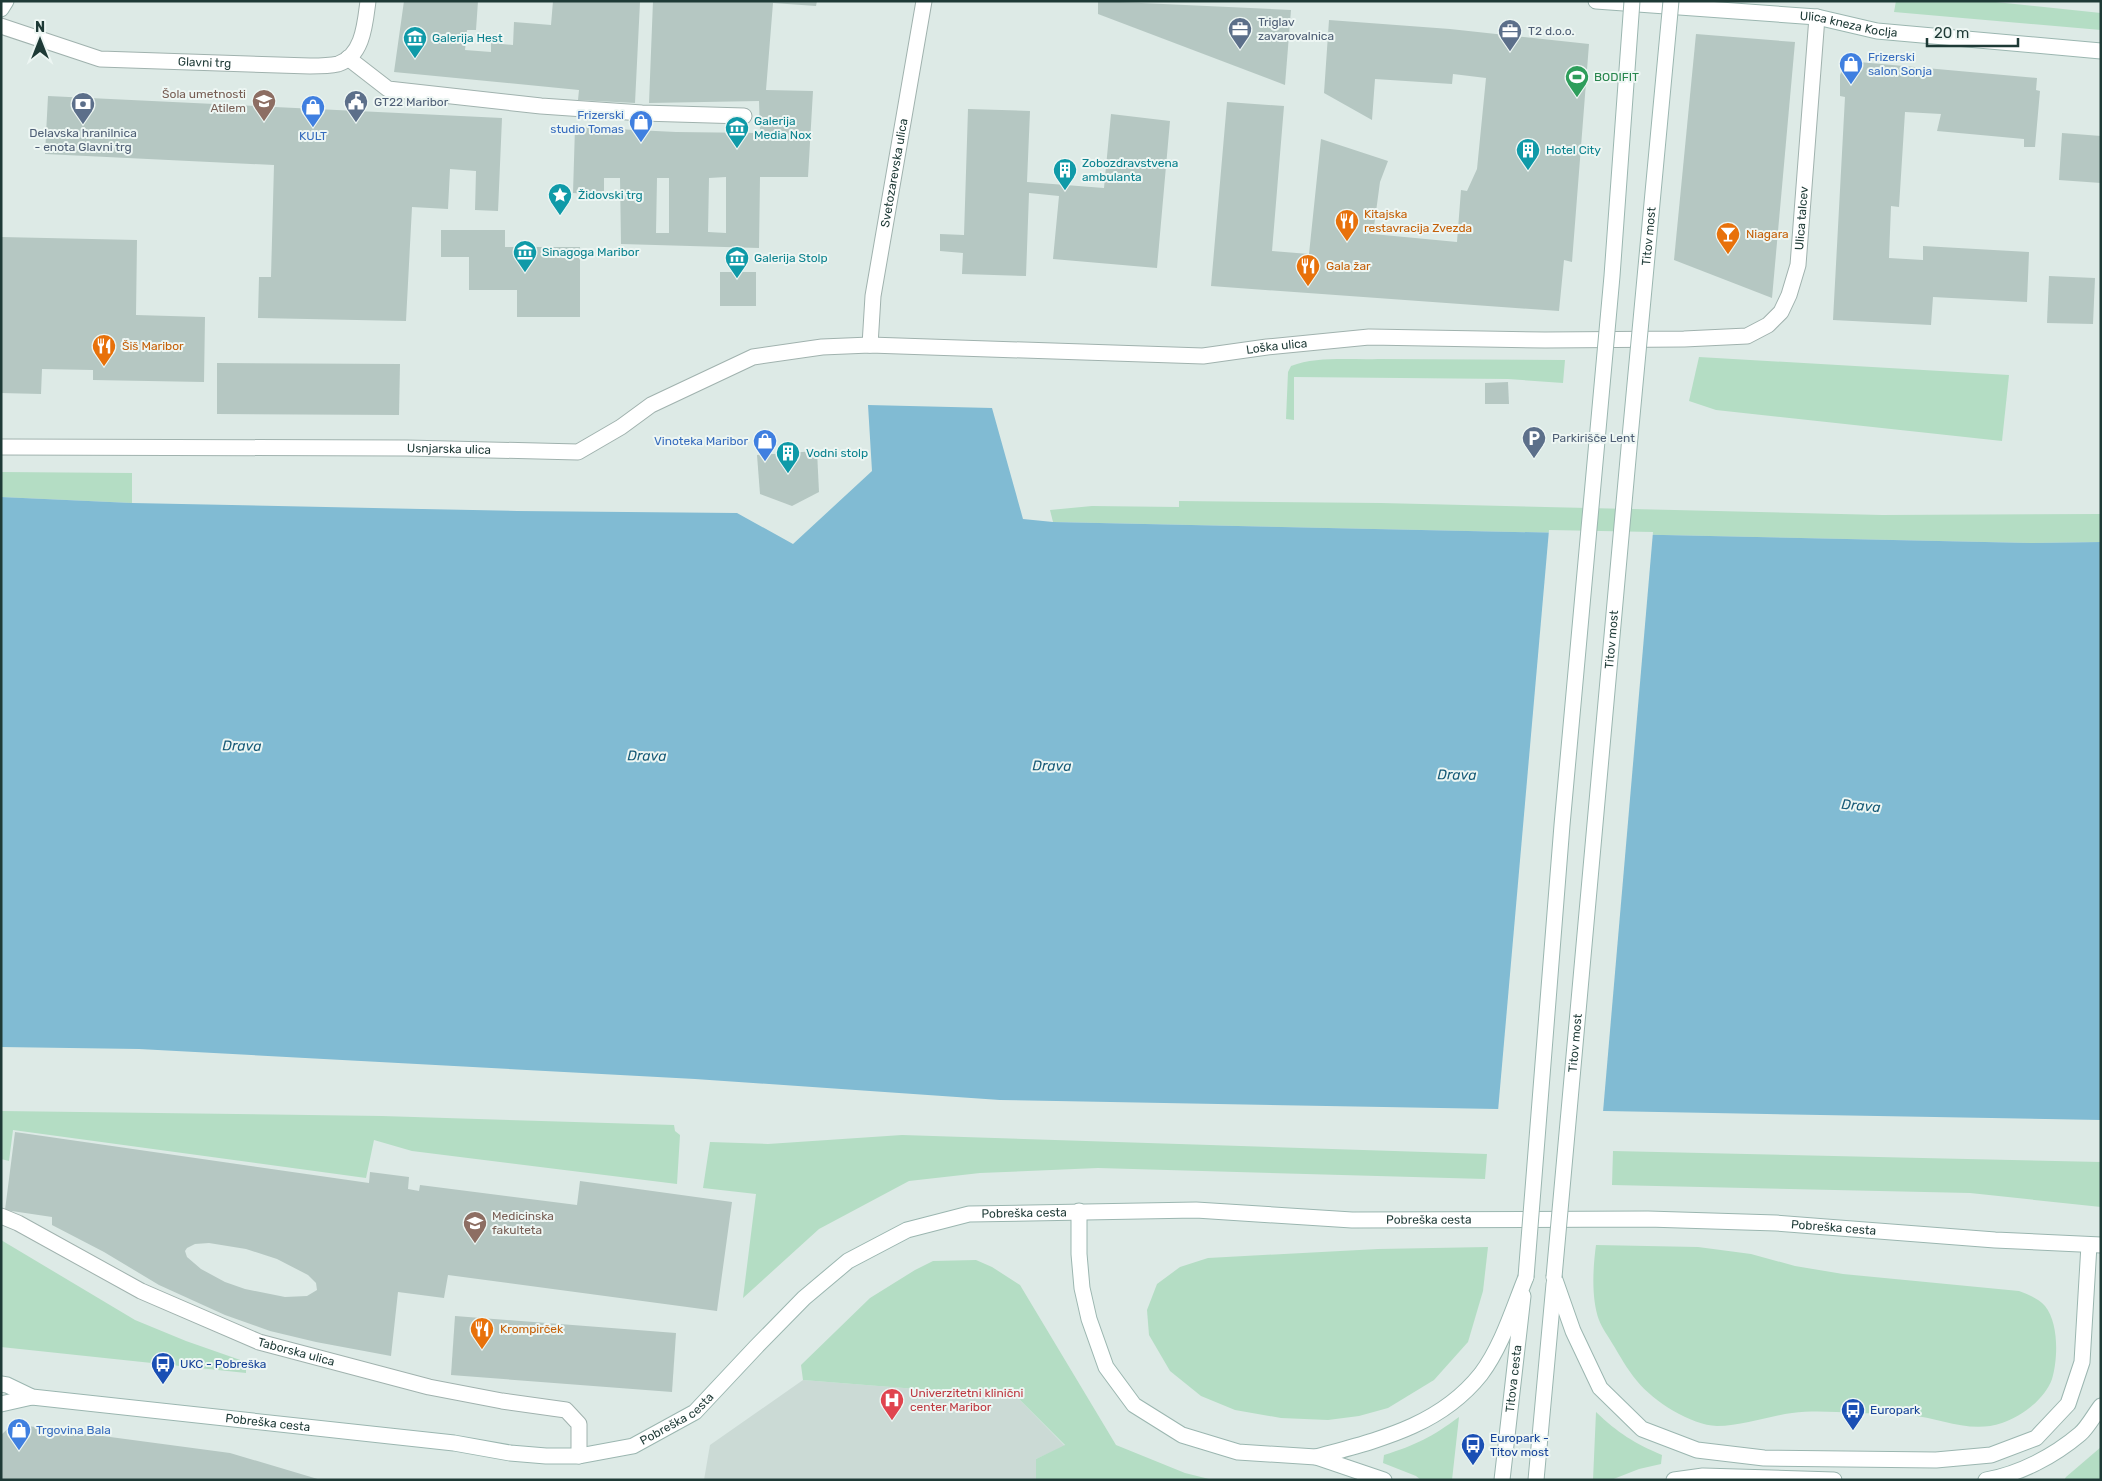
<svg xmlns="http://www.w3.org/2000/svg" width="2102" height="1481" viewBox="0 0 2102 1481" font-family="Rubik,sans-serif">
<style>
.built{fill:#cbdad5}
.green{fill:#b4ddc4}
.water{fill:#81bbd3}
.pier{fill:#ddeae6}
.building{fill:#b5c7c2;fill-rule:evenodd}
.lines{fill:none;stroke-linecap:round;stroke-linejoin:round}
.street-casing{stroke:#a0b2ae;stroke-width:17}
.secondary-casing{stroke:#9bb6b0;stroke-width:17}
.street{stroke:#fff;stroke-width:15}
.secondary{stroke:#fff;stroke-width:15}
.secondary-bridge-casing{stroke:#9bb6b0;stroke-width:17;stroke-linecap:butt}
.secondary-bridge{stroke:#fff;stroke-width:15}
.labels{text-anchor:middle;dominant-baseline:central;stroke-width:4;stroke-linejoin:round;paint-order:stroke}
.service-label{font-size:12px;fill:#4e5e75;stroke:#edf6f3;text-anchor:start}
.street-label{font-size:12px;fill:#1e3a36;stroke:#edf6f3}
.culture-label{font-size:12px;fill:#0d838f;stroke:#edf6f3;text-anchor:start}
.shop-label{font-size:12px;fill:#366cbe;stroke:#edf6f3;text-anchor:start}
.leisure-label{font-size:12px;fill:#27864d;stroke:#edf6f3;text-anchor:start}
.education-label{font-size:12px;fill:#785e54;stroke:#edf6f3;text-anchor:end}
.food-label{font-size:12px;fill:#c56008;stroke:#edf6f3;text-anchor:start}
.transit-label{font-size:12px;fill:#164399;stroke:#edf6f3;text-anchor:start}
.health-label{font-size:12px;fill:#be3a42;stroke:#edf6f3;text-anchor:start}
.water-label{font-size:14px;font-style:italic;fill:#165a77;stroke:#edf6f3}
</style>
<rect width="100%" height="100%" fill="#ddeae6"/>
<!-- built -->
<polygon class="built" points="803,1380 1017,1397 1065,1446 1036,1459 1036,1480 704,1480 710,1445"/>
<!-- green -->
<g class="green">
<polygon points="1896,1 1986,1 2101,13 2101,30 1894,12"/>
<polygon points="1699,357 2009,375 2002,441 1716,410 1689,401"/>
<path d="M1378,359l187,1 -2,23 -55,-4 -214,-2v43l-8,-1 2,-47 3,-6c26,-10 59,-6 87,-7z"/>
<polygon points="1,472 132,473 132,503 1,497"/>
<polygon points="1179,501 1381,503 1882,515 2101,514 2101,542 2031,543 1053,522 1050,510 1092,506 1179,507"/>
<polygon points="1,1111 382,1116 674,1125 675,1131 680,1135 677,1184 412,1151 374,1140 366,1178 13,1130 9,1161 1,1159"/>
<polygon points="902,1135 1487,1154 1485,1179 1098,1168 980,1173 909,1181 819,1229 743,1298 756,1194 703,1188 710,1142 768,1144"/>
<polygon points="1613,1151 2101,1162 2101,1207 1970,1193 1612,1185"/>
<polygon points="1,1240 135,1320 186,1341 246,1362 246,1373 1,1347"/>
<path d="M1596,1245l102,2 53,7 44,12 48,8 176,17c10,4 19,7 26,15 14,17 13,53 7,73 -7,20 -31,38 -50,44 -32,11 -61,-5 -93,-8 -17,-2 -35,-1 -53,-2 -21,-1 -42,-3 -64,0 -24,3 -50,13 -75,13 -26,-1 -63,-24 -80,-45 -10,-12 -17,-25 -25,-38 -4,-7 -10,-15 -13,-23 -8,-22 -6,-53 -3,-75z"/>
<polygon points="1488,1247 1483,1291 1468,1342 1434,1380 1388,1408 1359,1416 1328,1420 1281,1418 1235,1410 1201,1396 1170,1371 1149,1335 1147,1310 1157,1284 1180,1267 1208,1258 1378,1249"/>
<polygon points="976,1260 992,1267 1020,1285 1116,1445 1185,1473 1213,1480 1036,1480 1036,1459 1065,1445 1017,1397 803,1380 801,1365 870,1298 915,1270 933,1261"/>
<path d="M1596,1412c22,21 38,31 66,43l-1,9 -22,5 -28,11h-18z"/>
<path d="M1459,1417l-7,63h-31l-5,-4 -33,-13 1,-8c32,-10 48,-18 75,-38z"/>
<polygon points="2101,1447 2101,1480 2064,1480 2066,1477"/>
</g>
<!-- water -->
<polygon class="water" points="868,405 992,408 1023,519 1053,522 2031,543 2101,542 2101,1120 1000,1100 695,1079 139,1049 1,1047 1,497 132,503 517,511 737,513 793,544 872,471"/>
<!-- pier -->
<polygon class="pier" points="1549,530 1653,532 1603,1112 1498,1111"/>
<!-- building -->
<g class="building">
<polygon points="404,1 478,1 476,30 467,30 465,50 491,52 491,43 513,45 514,22 551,25 553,1 640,2 635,103 578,100 579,90 394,72"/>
<path d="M653,1h164l-1,5 -43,-3 -7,87 47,1 -5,86h-48l-1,71 -138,-4 -1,-66h-16v17l-31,-2 2,-66 101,5 84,1 -1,-32 -110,2zM726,177v56l-18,-1 1,-54zM657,178h12v55h-13z"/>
<polygon points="1098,1 1291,10 1285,85 1098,14"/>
<polygon points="1329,20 1450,29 1589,44 1572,262 1564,260 1559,311 1211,286 1227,102 1284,106 1272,251 1309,254 1321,139 1388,161 1380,182 1373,234 1457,242 1461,190 1467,191 1477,169 1486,78 1453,74 1452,84 1375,79 1372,120 1324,93"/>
<polygon points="1696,34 1795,42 1772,298 1674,260"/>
<polygon points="1848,61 2037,78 2036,90 2040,91 2035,147 2024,147 2024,139 1937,131 1941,114 1905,112 1899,207 1891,206 1889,258 1923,260 1923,246 2029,252 2027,302 1933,297 1931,325 1833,320 1845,97 1840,96 1840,75 1844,66 1848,67"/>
<polygon points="48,96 502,118 498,211 475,210 476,171 450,169 448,209 412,207 406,321 258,318 259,277 271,277 274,165 45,154"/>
<polygon points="968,109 1030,111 1027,182 1104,188 1111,114 1170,121 1157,268 1053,259 1059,196 1029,193 1026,276 962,274 963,253 940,251 940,234 964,235"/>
<polygon points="2062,133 2101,136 2101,183 2059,180"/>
<polygon points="441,230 505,230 505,247 580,247 580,317 517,317 517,290 469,290 469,257 441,257"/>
<polygon points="1,237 137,240 136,315 205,317 204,382 93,380 93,370 42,369 41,394 1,393"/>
<rect x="720" y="272" width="36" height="34"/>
<polygon points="2049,276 2095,278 2093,324 2047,323"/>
<polygon points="217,363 400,364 399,415 217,414"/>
<polygon points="1508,382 1509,404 1485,404 1485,383"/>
<polygon points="817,451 819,492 792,506 760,494 757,455"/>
<path d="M15,1132l354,51 1,-11 39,5 -1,12 11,2 1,-6 157,20 3,-24 152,21 -15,109 -269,-36 -4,23 -46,-6 -7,64 -75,-14 -46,-11 -45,-16 -66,-30 -55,-33 -52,-27v-8l-47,-7zM209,1243l37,6 31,10 31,16 8,8 1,7 -10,6 -22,1 -40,-8 -20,-7 -24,-13 -14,-12 -2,-6 2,-3 8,-4z"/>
<polygon points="455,1316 676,1333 672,1392 451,1375"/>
<polygon points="13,1424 230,1453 321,1480 1,1480 1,1435"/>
</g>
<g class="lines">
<!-- street casing -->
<g class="street-casing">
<g id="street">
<path id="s1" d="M1,26l99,33 210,7c9,0 19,0 28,-2 25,-8 27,-40 30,-63"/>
<polyline points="348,58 388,89 541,106 642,113 744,116"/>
<path id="s2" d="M870,345l3,-49 51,-295"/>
<path id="s3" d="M1,447l406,1 171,4 43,-25 30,-22 102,-48 69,-10 48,-2 333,11 64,-9 102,-10 176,3 139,-1 63,-3 21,-11 13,-13 8,-17 9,-30 19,-248"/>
<path id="s4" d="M1,1216l17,7 123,68 118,51 170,45 73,14 64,9 13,14v32"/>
</g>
</g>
<!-- secondary casing -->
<g class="secondary-casing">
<g id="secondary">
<path id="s5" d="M1596,1l221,16 60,14 224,20"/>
<polyline points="1,9 6,1"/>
<polyline points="1079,1211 1079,1254 1082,1288 1089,1319 1106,1367 1134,1405 1182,1435 1238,1452 1316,1457 1384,1480"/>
<polyline points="1554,1277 1573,1331 1600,1388 1642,1429 1697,1450 1764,1458 1936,1460 1991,1455 2036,1438 2068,1404 2082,1362 2089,1245"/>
<path id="s6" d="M1,1384l6,1 25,12 422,46 56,10 36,3h33l54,-10 62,-34 61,-65 48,-49 44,-37 59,-31 62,-16 227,-4 156,10 296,-1 128,4 219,17 106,5"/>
<polyline points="1,1404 32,1397"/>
<path d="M1316,1457c61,-17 123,-30 165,-83 21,-28 32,-65 45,-97"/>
<path id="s7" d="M1502,1480l21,-184"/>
<polyline points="1536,1480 1554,1284"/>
<polyline points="1674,1480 1703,1476 1834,1480"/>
<path d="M1986,1480c34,-6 68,-24 94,-46 8,-7 14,-19 21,-28"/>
</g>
</g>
<!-- street -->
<use href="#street" class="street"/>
<!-- secondary -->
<use href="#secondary" class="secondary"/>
<!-- secondary-bridge casing -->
<g class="secondary-bridge-casing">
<g id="secondary-bridge">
<polyline points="1526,1277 1562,825 1612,276 1632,1"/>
<path id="s8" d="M1554,1277l75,-829 42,-447"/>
</g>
</g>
<!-- secondary-bridge -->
<use href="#secondary-bridge" class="secondary-bridge"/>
</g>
<!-- icons -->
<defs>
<g id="office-pin" transform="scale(1.25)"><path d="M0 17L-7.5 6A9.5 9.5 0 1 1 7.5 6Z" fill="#5c6f8a" stroke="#edf6f3"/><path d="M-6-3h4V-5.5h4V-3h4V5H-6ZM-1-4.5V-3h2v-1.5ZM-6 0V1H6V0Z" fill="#fff"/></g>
<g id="museum-pin" transform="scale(1.25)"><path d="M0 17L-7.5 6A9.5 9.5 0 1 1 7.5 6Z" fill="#0f9aa8" stroke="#edf6f3"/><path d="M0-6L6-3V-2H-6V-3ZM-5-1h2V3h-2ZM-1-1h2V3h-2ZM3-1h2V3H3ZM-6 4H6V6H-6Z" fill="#fff"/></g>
<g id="shop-pin" transform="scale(1.25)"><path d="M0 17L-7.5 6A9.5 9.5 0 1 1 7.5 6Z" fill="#3f7fe0" stroke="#edf6f3"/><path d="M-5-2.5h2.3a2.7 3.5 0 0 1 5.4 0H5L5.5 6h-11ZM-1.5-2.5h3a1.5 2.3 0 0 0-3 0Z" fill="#fff"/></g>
<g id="stadium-pin" transform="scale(1.25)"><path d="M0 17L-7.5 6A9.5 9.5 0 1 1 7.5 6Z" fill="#2e9e5b" stroke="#edf6f3"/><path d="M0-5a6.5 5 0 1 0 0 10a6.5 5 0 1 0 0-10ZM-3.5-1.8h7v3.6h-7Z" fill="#fff"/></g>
<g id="school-pin" transform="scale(1.25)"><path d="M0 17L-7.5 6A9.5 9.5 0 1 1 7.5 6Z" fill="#8d6e63" stroke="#edf6f3"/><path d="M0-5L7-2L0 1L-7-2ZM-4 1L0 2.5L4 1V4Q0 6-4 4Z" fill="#fff"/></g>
<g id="civic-pin" transform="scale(1.25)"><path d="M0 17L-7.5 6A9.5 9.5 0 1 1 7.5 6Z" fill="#5c6f8a" stroke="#edf6f3"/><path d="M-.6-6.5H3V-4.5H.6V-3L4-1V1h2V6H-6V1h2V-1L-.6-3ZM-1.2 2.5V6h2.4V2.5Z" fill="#fff"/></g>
<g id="bank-pin" transform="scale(1.25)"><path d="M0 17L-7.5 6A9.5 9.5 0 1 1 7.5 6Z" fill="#5c6f8a" stroke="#edf6f3"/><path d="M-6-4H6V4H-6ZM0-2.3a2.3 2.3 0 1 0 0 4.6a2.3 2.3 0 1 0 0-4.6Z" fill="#fff"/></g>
<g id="building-pin" transform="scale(1.25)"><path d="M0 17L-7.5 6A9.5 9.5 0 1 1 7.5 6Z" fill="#0f9aa8" stroke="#edf6f3"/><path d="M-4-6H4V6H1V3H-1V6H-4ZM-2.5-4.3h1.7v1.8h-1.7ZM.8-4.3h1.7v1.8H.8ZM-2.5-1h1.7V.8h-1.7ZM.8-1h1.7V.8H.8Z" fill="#fff"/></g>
<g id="sight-pin" transform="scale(1.25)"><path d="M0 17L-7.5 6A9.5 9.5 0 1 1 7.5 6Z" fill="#0f9aa8" stroke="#edf6f3"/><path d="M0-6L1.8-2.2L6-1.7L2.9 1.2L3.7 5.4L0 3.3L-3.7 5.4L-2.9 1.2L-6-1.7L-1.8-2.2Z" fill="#fff"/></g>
<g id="restaurant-pin" transform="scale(1.25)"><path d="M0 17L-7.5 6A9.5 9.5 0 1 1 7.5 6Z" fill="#e8710a" stroke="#edf6f3"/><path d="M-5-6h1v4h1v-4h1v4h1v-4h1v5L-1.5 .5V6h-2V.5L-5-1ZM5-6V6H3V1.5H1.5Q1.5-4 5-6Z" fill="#fff"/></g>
<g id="bar-pin" transform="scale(1.25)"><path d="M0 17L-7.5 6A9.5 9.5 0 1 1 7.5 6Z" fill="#e8710a" stroke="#edf6f3"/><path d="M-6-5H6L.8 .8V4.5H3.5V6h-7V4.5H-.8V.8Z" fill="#fff"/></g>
<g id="parking-pin" transform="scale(1.25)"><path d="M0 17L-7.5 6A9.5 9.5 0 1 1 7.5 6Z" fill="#5c6f8a" stroke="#edf6f3"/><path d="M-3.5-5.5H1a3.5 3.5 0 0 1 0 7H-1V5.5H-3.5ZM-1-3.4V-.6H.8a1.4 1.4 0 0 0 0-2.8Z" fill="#fff"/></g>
<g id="university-pin" transform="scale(1.25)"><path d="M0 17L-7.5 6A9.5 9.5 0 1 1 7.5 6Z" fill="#8d6e63" stroke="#edf6f3"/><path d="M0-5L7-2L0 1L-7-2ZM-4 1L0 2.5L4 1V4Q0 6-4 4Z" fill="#fff"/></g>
<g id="bus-pin" transform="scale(1.25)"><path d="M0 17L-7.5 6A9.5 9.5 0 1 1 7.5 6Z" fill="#1a4fb4" stroke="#edf6f3"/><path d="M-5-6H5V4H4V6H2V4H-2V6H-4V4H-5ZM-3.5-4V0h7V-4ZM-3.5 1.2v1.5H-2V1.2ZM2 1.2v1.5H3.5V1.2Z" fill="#fff"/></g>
<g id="hospital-pin" transform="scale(1.25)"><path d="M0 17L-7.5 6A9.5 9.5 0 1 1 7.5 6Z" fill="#e0444e" stroke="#edf6f3"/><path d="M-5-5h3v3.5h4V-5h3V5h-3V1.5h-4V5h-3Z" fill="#fff"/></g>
</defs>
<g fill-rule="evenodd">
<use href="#office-pin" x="1240" y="29"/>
<use href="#office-pin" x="1510" y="31"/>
<use href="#museum-pin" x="415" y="38"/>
<use href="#shop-pin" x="1851" y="64"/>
<use href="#stadium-pin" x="1577" y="77"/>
<use href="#school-pin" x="264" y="101"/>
<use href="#civic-pin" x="356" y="102"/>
<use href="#bank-pin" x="83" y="104"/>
<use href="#shop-pin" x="313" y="107"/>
<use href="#shop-pin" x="641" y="122"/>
<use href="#museum-pin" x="737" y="128"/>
<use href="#building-pin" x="1528" y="150"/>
<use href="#building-pin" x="1065" y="170"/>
<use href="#sight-pin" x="560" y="195"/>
<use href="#restaurant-pin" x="1347" y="221"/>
<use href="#bar-pin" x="1728" y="234"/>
<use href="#museum-pin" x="525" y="252"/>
<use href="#museum-pin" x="737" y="258"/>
<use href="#restaurant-pin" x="1308" y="266"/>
<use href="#restaurant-pin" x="104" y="346"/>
<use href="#parking-pin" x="1534" y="438"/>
<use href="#shop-pin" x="765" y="441"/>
<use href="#building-pin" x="788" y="453"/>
<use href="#university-pin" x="475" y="1223"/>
<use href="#restaurant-pin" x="482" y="1329"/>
<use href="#bus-pin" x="163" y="1364"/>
<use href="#hospital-pin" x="892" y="1400"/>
<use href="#bus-pin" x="1853" y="1410"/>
<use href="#shop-pin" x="19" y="1430"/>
<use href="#bus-pin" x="1473" y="1445"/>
</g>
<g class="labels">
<!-- service labels -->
<g class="service-label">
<text x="1258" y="22">Triglav<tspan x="1258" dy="14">zavarovalnica</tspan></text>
<text x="1528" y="31">T2 d.o.o.</text>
<text x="374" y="102">GT22 Maribor</text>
<text x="83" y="133" text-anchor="middle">Delavska hranilnica<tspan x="83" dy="14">- enota Glavni trg</tspan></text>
<text x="1552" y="438">Parkirišče Lent</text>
</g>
<!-- street labels -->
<g class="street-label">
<text stroke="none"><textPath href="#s5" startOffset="254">Ulica kneza Koclja</textPath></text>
<text stroke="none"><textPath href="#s1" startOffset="209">Glavni trg</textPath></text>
<text stroke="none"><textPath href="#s2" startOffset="174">Svetozarevska ulica</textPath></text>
<text stroke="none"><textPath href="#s3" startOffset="1912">Ulica talcev</textPath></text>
<text stroke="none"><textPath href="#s8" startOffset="1045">Titov most</textPath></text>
<text stroke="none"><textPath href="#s3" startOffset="1302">Loška ulica</textPath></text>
<text stroke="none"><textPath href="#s3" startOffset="448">Usnjarska ulica</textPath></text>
<text stroke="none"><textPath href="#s8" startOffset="640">Titov most</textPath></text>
<text stroke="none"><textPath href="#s8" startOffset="235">Titov most</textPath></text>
<text stroke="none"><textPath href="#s6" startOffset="1111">Pobreška cesta</textPath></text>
<text stroke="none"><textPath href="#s6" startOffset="1516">Pobreška cesta</textPath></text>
<text stroke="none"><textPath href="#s6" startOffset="1921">Pobreška cesta</textPath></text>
<text stroke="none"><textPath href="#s4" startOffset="326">Taborska ulica</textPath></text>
<text stroke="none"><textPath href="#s7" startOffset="102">Titova cesta</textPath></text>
<text stroke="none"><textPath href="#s6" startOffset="691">Pobreška cesta</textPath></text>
<text stroke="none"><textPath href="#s6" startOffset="271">Pobreška cesta</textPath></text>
</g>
<!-- culture labels -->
<g class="culture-label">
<text x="432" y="38">Galerija Hest</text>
<text x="754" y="121">Galerija<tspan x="754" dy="14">Media Nox</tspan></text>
<text x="1546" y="150">Hotel City</text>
<text x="1082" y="163">Zobozdravstvena<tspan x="1082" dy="14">ambulanta</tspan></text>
<text x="578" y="195">Židovski trg</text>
<text x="542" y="252">Sinagoga Maribor</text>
<text x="754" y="258">Galerija Stolp</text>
<text x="806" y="453">Vodni stolp</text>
</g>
<!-- shop labels -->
<g class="shop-label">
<text x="1868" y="57">Frizerski<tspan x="1868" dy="14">salon Sonja</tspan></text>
<text x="624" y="115" text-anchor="end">Frizerski<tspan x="624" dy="14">studio Tomas</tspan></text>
<text x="313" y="136" text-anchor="middle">KULT</text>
<text x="748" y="441" text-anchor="end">Vinoteka Maribor</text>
<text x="36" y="1430">Trgovina Bala</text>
</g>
<!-- leisure labels -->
<g class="leisure-label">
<text x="1594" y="77">BODIFIT</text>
</g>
<!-- education labels -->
<g class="education-label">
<text x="246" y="94">Šola umetnosti<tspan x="246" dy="14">Atilem</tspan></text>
<text x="492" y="1216" text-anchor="start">Medicinska<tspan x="492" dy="14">fakulteta</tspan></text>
</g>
<!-- food labels -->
<g class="food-label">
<text x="1364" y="214">Kitajska<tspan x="1364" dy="14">restavracija Zvezda</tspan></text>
<text x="1746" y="234">Niagara</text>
<text x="1326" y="266">Gala žar</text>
<text x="122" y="346">Šiš Maribor</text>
<text x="500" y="1329">Krompirček</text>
</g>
<!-- transit labels -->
<g class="transit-label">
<text x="180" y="1364">UKC - Pobreška</text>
<text x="1870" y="1410">Europark</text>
<text x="1490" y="1438">Europark -<tspan x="1490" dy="14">Titov most</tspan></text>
</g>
<!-- health labels -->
<g class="health-label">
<text x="910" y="1393">Univerzitetni klinični<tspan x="910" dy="14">center Maribor</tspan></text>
</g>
<!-- water labels -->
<g class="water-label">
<text transform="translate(242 746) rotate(1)">Drava</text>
<text transform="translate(647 756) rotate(1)">Drava</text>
<text transform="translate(1052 766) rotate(1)">Drava</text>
<text transform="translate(1457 775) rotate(1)">Drava</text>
<text transform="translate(1861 806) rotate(5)">Drava</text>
</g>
</g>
<!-- border -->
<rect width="2102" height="1481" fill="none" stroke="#1e3a36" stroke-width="5"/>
<!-- north arrow -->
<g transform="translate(40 40)" stroke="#edf6f3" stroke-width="4" paint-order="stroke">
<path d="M0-4L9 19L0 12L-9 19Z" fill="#1e3a36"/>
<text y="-8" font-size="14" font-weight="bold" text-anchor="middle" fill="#1e3a36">N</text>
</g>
<!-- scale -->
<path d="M1927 38v8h91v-8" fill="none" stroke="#1e3a36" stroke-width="2.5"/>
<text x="1934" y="38" font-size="15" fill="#1e3a36" stroke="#edf6f3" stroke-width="4" paint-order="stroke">20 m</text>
</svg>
